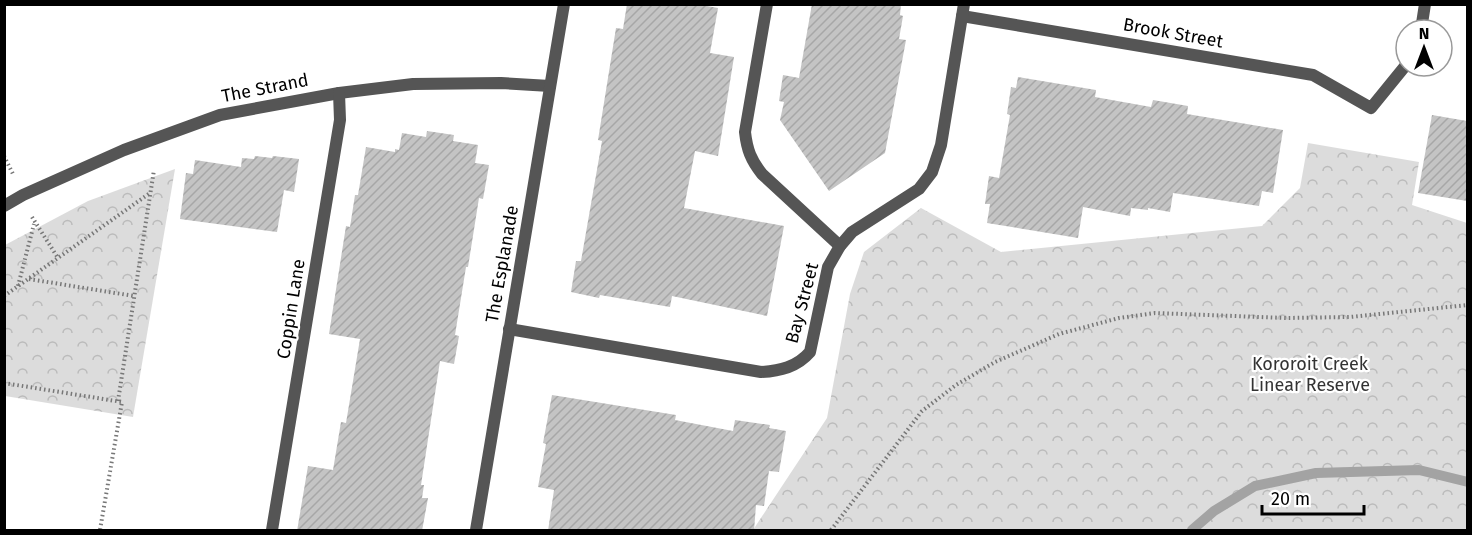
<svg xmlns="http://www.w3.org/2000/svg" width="1472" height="535" viewBox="0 0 1472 535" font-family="'Fira Sans',sans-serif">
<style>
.park{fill:url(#park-crowns)}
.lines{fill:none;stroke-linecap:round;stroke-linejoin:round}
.stream{stroke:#a3a3a3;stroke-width:10}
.building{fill:url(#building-hatch)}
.path{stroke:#777;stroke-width:4;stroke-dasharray:1.5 3;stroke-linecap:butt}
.minor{stroke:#555;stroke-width:12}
.labels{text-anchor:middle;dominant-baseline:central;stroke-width:4.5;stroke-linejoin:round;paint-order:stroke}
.street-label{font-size:18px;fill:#000;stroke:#fff}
.park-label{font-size:18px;fill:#333;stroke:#fff}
</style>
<defs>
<pattern id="park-crowns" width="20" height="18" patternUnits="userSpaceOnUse" patternTransform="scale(1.5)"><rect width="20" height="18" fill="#dcdcdc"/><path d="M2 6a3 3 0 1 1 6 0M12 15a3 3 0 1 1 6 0" fill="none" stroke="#bbb"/></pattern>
<pattern id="building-hatch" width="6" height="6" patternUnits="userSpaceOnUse" patternTransform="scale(1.5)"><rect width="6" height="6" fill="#c4c4c4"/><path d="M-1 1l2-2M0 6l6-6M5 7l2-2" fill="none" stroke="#a7a7a7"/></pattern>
</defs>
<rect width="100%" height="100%" fill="#fff"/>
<!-- park -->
<g class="park">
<polygon points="1308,143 1419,162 1412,205 1467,223 1467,530 753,530 827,418 850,294 864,252 921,208 1001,252 1262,226 1300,188"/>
<polygon points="175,169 133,417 5,396 5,245 88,201"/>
</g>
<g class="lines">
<!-- stream -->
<polyline class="stream" points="1192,530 1214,511 1255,486 1316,473 1419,470 1468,482"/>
</g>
<!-- building -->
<g class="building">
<polygon points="627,4 696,4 718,8 710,53 734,57 718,156 695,151 684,208 784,226 767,316 672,296 670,307 600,295 599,298 571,292 576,261 581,261 602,141 598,140 616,28 623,29"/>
<polygon points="812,4 901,4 900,15 903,16 899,39 906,40 885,153 829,191 780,120 784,102 779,101 783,75 799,78"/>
<polygon points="1018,77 1096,90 1095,97 1151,107 1153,100 1188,106 1187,114 1283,130 1273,193 1262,191 1259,206 1173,193 1170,212 1148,208 1148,210 1131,208 1130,216 1083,207 1078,238 987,223 990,204 985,204 989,176 999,178 1010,115 1007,114 1011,87 1016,88"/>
<polygon points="1432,115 1467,121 1467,201 1418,193"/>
<polygon points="427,131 454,135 453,141 478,145 475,163 489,165 483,199 479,198 468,267 466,267 455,335 459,336 454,364 440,361 421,485 424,485 422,498 428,498 422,531 297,531 308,466 333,470 341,422 346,423 360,339 329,334 346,226 350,227 355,195 358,195 366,147 395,152 395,149 399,150 402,133 426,137"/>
<polygon points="255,156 272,158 273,156 299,159 294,192 284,190 277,232 180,219 186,173 193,174 195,160 241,167 242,158 254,159"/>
<polygon points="552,395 676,415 675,420 733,431 735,420 770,425 769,428 786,431 779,472 769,471 764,506 756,505 754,531 548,531 554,490 538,487 546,444 543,443"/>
</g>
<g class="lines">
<!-- path -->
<g class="path">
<polyline points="4,156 13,174"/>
<polyline points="32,217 58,258"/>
<polyline points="29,279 134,296"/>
<polyline points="18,286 34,224"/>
<polyline points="4,296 150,193"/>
<polyline points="4,383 122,402 100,530"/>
<polyline points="118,401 154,170"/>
<polyline points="831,530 922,411 956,385 995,362 1059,334 1119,318 1155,313 1286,318 1350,317 1468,305"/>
</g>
<!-- minor -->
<g class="minor">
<path d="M767,4l-22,128c2,18 6,28 17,42l78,72"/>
<polyline points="962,16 1313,75 1371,108 1406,65"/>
<polyline points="1421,30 1425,4"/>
<polyline points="4,206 23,195 124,150 220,115 339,93 413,84 501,83 550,86"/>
<path d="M509,329l252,43c19,-1 36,-5 49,-20l18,-85 12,-21 12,-14 67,-43 13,-17 9,-27 23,-141"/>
<polyline points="272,530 340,120 339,93"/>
<polyline points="476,530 564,4"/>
</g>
</g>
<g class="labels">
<!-- street labels -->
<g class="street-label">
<text transform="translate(1173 33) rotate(10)">Brook Street</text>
<text transform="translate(265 88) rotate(-11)">The Strand</text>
<text transform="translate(502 264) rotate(-80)">The Esplanade</text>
<text transform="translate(802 303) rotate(-75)">Bay Street</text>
<text transform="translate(291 309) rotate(-81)">Coppin Lane</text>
</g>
<!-- park labels -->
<g class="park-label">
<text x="1310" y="364">Kororoit Creek<tspan x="1310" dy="21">Linear Reserve</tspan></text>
</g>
</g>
<!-- border -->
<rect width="1472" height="535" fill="none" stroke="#000000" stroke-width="12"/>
<!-- north arrow -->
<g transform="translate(1424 48)"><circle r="28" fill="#ffffff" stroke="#999999" stroke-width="1.5"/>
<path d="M0-4.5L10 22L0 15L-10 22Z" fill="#000000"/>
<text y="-9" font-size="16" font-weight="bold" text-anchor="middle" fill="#000000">N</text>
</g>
<!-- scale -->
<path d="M1262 505v9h102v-9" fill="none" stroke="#000000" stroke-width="3"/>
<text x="1271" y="505" font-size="18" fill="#000000" stroke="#ffffff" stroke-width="4.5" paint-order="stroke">20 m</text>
</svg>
